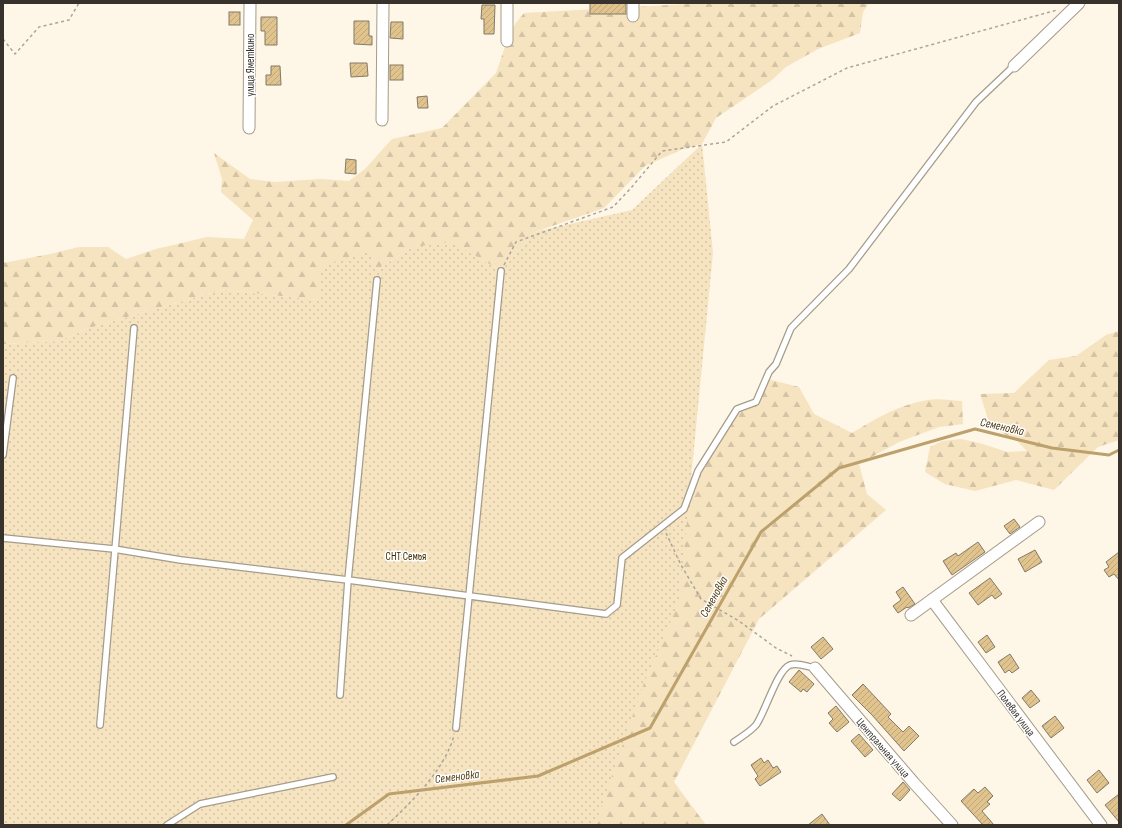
<svg xmlns="http://www.w3.org/2000/svg" width="1122" height="828" viewBox="0 0 1122 828" font-family="'Sofia Sans Condensed',sans-serif">
<style>
.forest{fill:url(#forest-firs)}
.garden{fill:url(#garden-dots)}
.lines{fill:none;stroke-linecap:round;stroke-linejoin:round}
.stream{stroke:#bda16c;stroke-width:3}
.building{fill:url(#building-hatch);stroke:#837a69}
.lane-casing{stroke:#a59c8a;stroke-width:8}
.street-casing{stroke:#a59c8a;stroke-width:13}
.path{stroke:#aba599;stroke-width:1.5;stroke-dasharray:3 3;stroke-linecap:butt}
.lane{stroke:#fff;stroke-width:5.5}
.street{stroke:#fff;stroke-width:11}
.labels{text-anchor:middle;dominant-baseline:central;stroke-width:3;stroke-linejoin:round;paint-order:stroke}
.street-label{font-size:11px;fill:#37332c;stroke:#fff}
.park-label{font-size:11px;fill:#402d00;stroke:#fff}
.water-label{font-size:12px;font-style:italic;fill:#523e14;stroke:#fff}
</style>
<defs>
<pattern id="forest-firs" width="22" height="20" patternUnits="userSpaceOnUse"><rect width="22" height="20" fill="#f6e3c0"/><path d="M5 1l3.5 6h-7zM16 11l3.5 6h-7z" fill="#d4c3a5"/></pattern>
<pattern id="garden-dots" width="8" height="8" patternUnits="userSpaceOnUse"><rect width="8" height="8" fill="#f6e3c0"/><path d="M2 2h.1M6 6h.1" fill="none" stroke="#d4c3a5" stroke-width="1.8" stroke-linecap="round"/></pattern>
<pattern id="building-hatch" width="6" height="6" patternUnits="userSpaceOnUse"><rect width="6" height="6" fill="#e0c38d"/><path d="M-1 1l2-2M0 6l6-6M5 7l2-2" fill="none" stroke="#c1a87a"/></pattern>
</defs>
<rect width="100%" height="100%" fill="#fef6e6"/>
<!-- forest -->
<g class="forest">
<polygon points="706,3 869,3 863,12 860,33 818,49 786,67 772,80 716,118 702,144 683,149 645,166 604,208 535,232 501,271 467,251 413,247 376,270 369,251 319,300 222,290 89,328 60,341 3,344 3,263 50,254 79,247 108,247 126,259 156,249 207,237 244,239 253,220 221,192 222,179 214,153 250,179 275,182 320,179 349,181 365,169 392,139 442,128 496,73 507,41 515,24 524,13"/>
<polygon points="1119,331 1119,440 1098,447 1054,490 1016,480 975,491 945,484 925,472 930,447 942,441 961,439 983,444 1007,452 1027,451 1017,441 997,430 988,419 980,394 1014,393 1049,360 1076,356 1106,335"/>
<path d="M767,379l32,8 15,27 38,19c23,-14 48,-29 76,-33 11,-2 24,1 34,1l1,23 -24,3 -40,15 -40,22 8,30 19,16 -127,109 -85,163 32,43h-287l265,-316 14,-38 39,-62 19,-7z"/>
</g>
<!-- garden -->
<polygon class="garden" points="702,144 713,253 679,602 644,683 595,825 3,825 3,344 60,341 89,328 222,290 319,300 319,268 369,251 376,270 413,247 448,242 467,251 501,271 535,232 632,210"/>
<g class="lines">
<!-- stream -->
<polyline class="stream" points="346,825 389,794 538,776 650,728 761,532 839,468 975,429 1052,448 1109,455 1119,450"/>
</g>
<!-- building -->
<g class="building">
<rect x="590" y="3" width="36" height="11"/>
<polygon points="482,5 495,5 494,34 484,34 484,19 481,19"/>
<rect x="229" y="12" width="11" height="13"/>
<polygon points="261,17 277,17 277,45 265,45 265,31 261,31"/>
<polygon points="354,21 369,21 369,36 372,36 372,45 354,44"/>
<polygon points="391,22 403,22 403,39 390,38"/>
<polygon points="350,63 367,63 368,76 351,77"/>
<rect x="390" y="65" width="13" height="15"/>
<polygon points="271,66 280,66 281,85 266,85 266,75 271,75"/>
<polygon points="427,96 428,108 418,108 417,97"/>
<polygon points="346,159 356,160 356,174 345,173"/>
<polygon points="1014,519 1020,527 1010,534 1004,526"/>
<polygon points="978,542 985,552 952,575 943,561 956,553 958,556"/>
<polygon points="1035,550 1042,562 1025,572 1018,559"/>
<polygon points="1119,552 1119,580 1114,574 1109,577 1104,570 1109,567 1106,562"/>
<polygon points="990,578 1002,594 995,599 992,595 978,605 969,593"/>
<polygon points="903,587 915,604 908,608 907,607 898,613 893,606 901,600 896,592"/>
<polygon points="987,635 995,647 986,653 978,642"/>
<polygon points="823,637 833,649 821,659 811,647"/>
<polygon points="1010,654 1019,668 1012,673 1009,670 1005,673 998,662"/>
<polygon points="799,670 814,684 807,692 803,689 801,692 789,682"/>
<polygon points="863,684 891,714 888,717 903,732 909,726 919,736 904,751 872,715 852,695"/>
<polygon points="1031,690 1040,701 1030,708 1022,698"/>
<polygon points="836,706 849,722 837,732 829,723 833,719 828,713"/>
<polygon points="1055,716 1064,728 1051,738 1042,726"/>
<polygon points="859,734 873,750 865,757 851,741"/>
<polygon points="761,758 764,763 768,760 773,768 777,766 781,772 760,786 755,779 758,776 751,765"/>
<polygon points="1099,770 1109,783 1097,793 1087,780"/>
<polygon points="903,782 910,790 900,801 892,794"/>
<polygon points="985,787 993,796 987,802 990,804 982,811 994,825 983,825 961,801 974,789 978,793"/>
<polygon points="1119,794 1119,822 1105,805"/>
<polygon points="822,814 830,825 808,825"/>
</g>
<g class="lines">
<!-- lane casing -->
<g class="lane-casing">
<g id="lane">
<polyline points="3,455 13,378"/>
<polyline points="3,538 114,549 181,560 348,580 606,614 617,605 622,558 684,509 698,471 737,409 756,402 769,372 776,364 791,328 849,269 976,102 1014,66"/>
<polyline points="340,695 348,580 377,280"/>
<polyline points="100,725 134,328"/>
<polyline points="456,728 501,271"/>
<path d="M734,742c7,-5 16,-10 22,-17 9,-12 21,-55 34,-60 8,-3 17,2 25,3"/>
<polyline points="167,825 200,804 333,777"/>
</g>
</g>
<!-- street casing -->
<g class="street-casing">
<g id="street">
<polyline points="633,16 633,3"/>
<polyline points="507,41 507,3"/>
<polyline points="1014,66 1079,3"/>
<polyline points="382,120 383,3"/>
<polyline points="249,128 250,3"/>
<polyline points="932,600 1101,825"/>
<polyline points="911,615 1039,522"/>
<polyline points="815,668 914,783 952,825"/>
</g>
</g>
<!-- path -->
<g class="path">
<polyline points="3,39 15,54 39,27 69,20 79,3"/>
<polyline points="504,265 516,242 613,207 631,188 662,151 726,142 773,106 847,68 1057,10"/>
<polyline points="666,533 681,565 701,599 739,621 776,648 792,656"/>
<path d="M387,825c24,-22 59,-57 67,-90"/>
</g>
<!-- lane -->
<use href="#lane" class="lane"/>
<!-- street -->
<use href="#street" class="street"/>
</g>
<g class="labels">
<!-- street labels -->
<g class="street-label">
<text transform="translate(250 65) rotate(-90)">улица Яметкино</text>
<text transform="translate(1016 713) rotate(53)">Полевая улица</text>
<text transform="translate(883 748) rotate(49)">Центральная улица</text>
</g>
<!-- park labels -->
<g class="park-label">
<text x="406" y="556">СНТ Семья</text>
</g>
<!-- water labels -->
<g class="water-label">
<text transform="translate(1002 427) rotate(13)">Семеновка</text>
<text transform="translate(714 597) rotate(-61)">Семеновка</text>
<text transform="translate(457 777) rotate(-7)">Семеновка</text>
</g>
</g>
<!-- border -->
<rect width="1122" height="828" fill="none" stroke="#37332c" stroke-width="8"/>
</svg>
